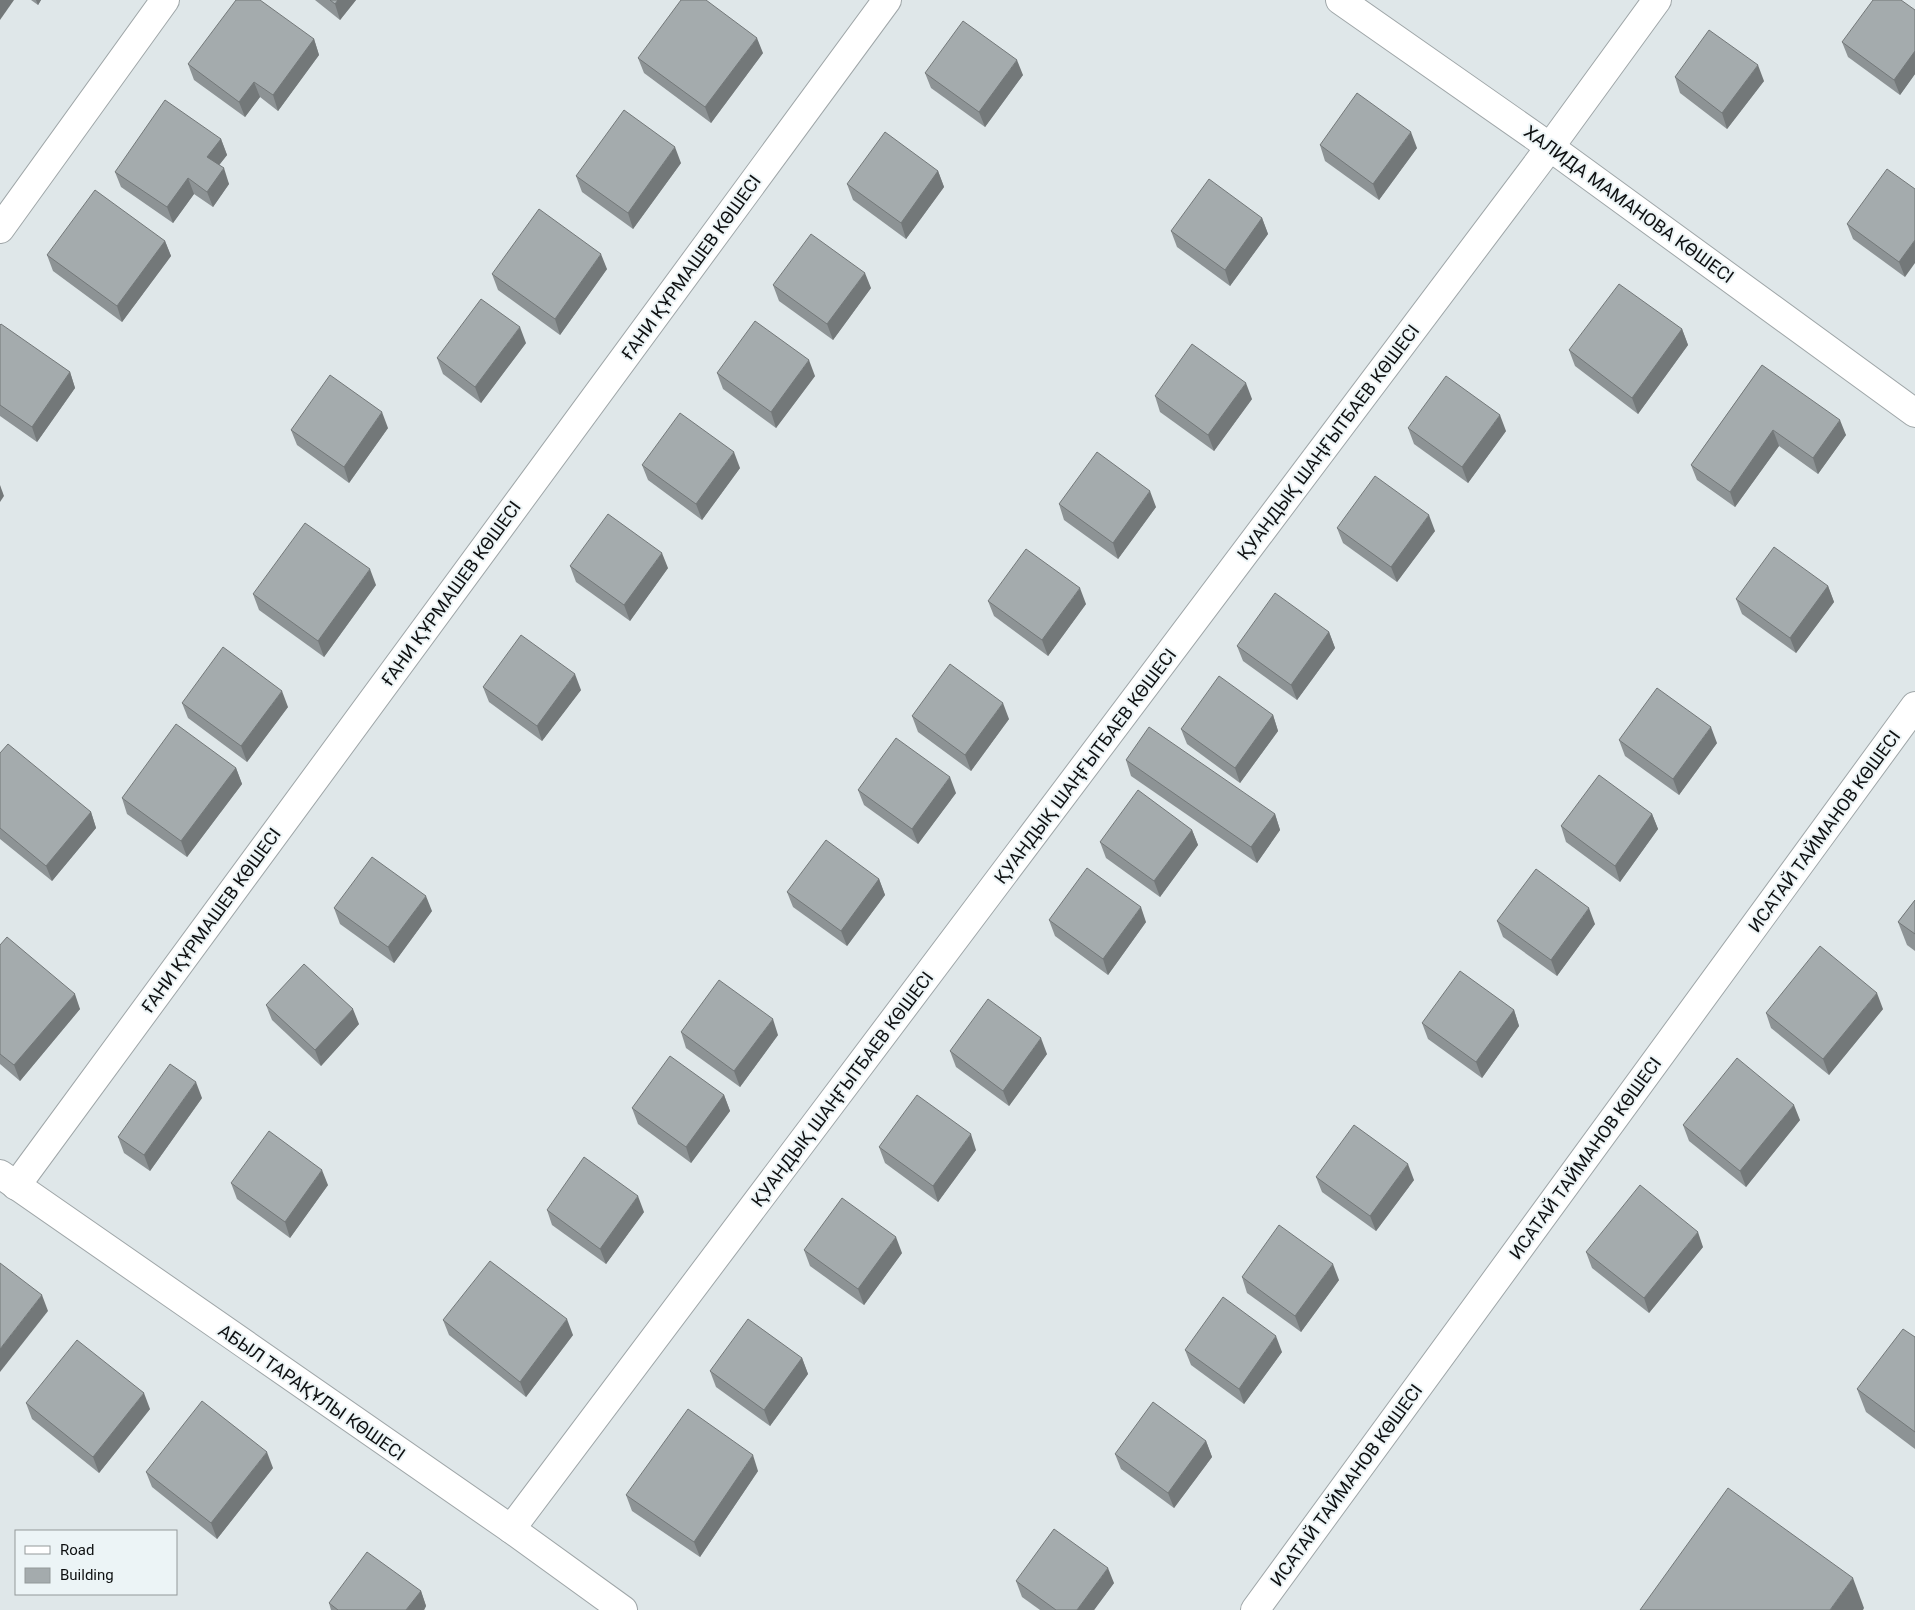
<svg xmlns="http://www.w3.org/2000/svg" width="1915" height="1610" viewBox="0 0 1915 1610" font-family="Roboto,sans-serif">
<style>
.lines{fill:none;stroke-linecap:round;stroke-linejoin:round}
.minor-casing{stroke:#9fa6a8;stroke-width:30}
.minor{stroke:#fff;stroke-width:28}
.wall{fill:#8d9395}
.shaded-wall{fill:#737879}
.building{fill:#a4abad;stroke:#737879}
.labels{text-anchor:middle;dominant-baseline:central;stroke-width:4;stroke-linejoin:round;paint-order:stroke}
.street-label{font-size:18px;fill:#0e1011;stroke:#ecf4f6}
</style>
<rect width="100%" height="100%" fill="#dfe7e9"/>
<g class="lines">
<!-- minor casing -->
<g class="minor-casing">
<g id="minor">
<polyline points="1340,0 1550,147 1915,413"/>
<polyline points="0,229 165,0"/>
<polyline points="0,1174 511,1529 623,1610"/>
<polyline points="16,1186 887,0"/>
<polyline points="511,1529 1550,147 1657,0"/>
<polyline points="1255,1610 1915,706"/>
</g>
</g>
<!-- minor -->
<use href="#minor" class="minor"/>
</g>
<!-- wall -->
<g class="wall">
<polygon points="31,0 41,0 38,5"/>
<polygon points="315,0 356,0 340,20"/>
<polygon points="1915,10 1915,74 1900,95 1848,57 1842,42"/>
<polygon points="314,39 319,55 278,111 260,97 245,117 194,80 188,64"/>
<polygon points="763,53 711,123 644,73 638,58"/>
<polygon points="925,73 1023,75 985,127 931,88"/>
<polygon points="1675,77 1764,81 1727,129 1680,93"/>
<polygon points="221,139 227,155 219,165 229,184 213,207 194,194 173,223 121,187 115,172"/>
<polygon points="1320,145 1417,148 1379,200 1325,161"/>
<polygon points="681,163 633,229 582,192 576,176"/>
<polygon points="938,171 944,187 906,239 853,200 847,184"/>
<polygon points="1915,189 1905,277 1853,239 1847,224"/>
<polygon points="1262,218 1268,234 1230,286 1177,247 1171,231"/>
<polygon points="165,241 171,256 122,322 53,271 47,255"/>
<polygon points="607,269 560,335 498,290 492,274"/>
<polygon points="773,285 871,288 833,340 779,301"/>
<polygon points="0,325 70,372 75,388 37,442 0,416"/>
<polygon points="1682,329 1688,345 1638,414 1575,366 1569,350"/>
<polygon points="526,343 481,403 443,374 437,358"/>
<polygon points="1762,365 1846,435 1818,474 1779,446 1735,507 1697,480 1691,465"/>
<polygon points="717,373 815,376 776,428 723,389"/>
<polygon points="1155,396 1252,399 1214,451 1160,412"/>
<polygon points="388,428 349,483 297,445 291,430"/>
<polygon points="1408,428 1506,431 1468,483 1414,444"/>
<polygon points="642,465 740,468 702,520 648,480"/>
<polygon points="1059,504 1156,507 1118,559 1064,520"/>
<polygon points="1337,528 1435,531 1397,582 1343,543"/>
<polygon points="570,566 668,568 630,621 576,582"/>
<polygon points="376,585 324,657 259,610 253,594"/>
<polygon points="1828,586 1834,602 1796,653 1742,614 1736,599"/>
<polygon points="988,601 1086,604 1048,656 994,616"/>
<polygon points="1329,632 1335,648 1297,700 1243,661 1237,646"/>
<polygon points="483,687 581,690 542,741 489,702"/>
<polygon points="182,703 288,707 247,762 188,718"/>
<polygon points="1273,715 1278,731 1240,783 1187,744 1181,729"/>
<polygon points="912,716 1009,719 971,771 918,732"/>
<polygon points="1619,740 1717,743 1679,795 1625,756"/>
<polygon points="0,753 91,812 96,828 52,881 0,839"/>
<polygon points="1126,760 1275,814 1280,830 1257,863 1131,776"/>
<polygon points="236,768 242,784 187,857 127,814 122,798"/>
<polygon points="858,790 956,793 918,844 864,805"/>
<polygon points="1652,814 1658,829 1620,882 1566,842 1561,826"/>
<polygon points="1192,830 1198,845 1160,897 1106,858 1100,842"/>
<polygon points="879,879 885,895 847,946 793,907 787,892"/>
<polygon points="1915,900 1915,951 1907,945 1898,922"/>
<polygon points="334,908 432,911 394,963 340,924"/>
<polygon points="1049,920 1146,922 1108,975 1055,936"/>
<polygon points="1497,921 1595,924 1557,976 1503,937"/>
<polygon points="0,945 80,1009 20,1081 0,1064"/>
<polygon points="266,1005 359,1024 321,1066 272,1020"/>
<polygon points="1883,1009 1829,1075 1771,1028 1766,1013"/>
<polygon points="1514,1010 1519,1026 1482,1078 1428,1039 1422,1023"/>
<polygon points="681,1032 778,1035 740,1087 686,1048"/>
<polygon points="950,1051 1047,1054 1009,1106 956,1067"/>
<polygon points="724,1095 730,1111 691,1163 638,1124 632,1108"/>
<polygon points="202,1098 150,1171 124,1153 118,1137"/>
<polygon points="1800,1120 1746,1187 1689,1141 1683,1125"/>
<polygon points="879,1147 976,1150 938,1202 885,1163"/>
<polygon points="1316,1177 1414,1180 1376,1231 1322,1192"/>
<polygon points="231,1183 328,1185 290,1238 237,1199"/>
<polygon points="547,1210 644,1212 606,1264 552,1225"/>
<polygon points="1703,1247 1649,1313 1592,1268 1586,1252"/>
<polygon points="804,1250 902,1253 864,1305 810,1266"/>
<polygon points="1242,1277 1339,1280 1301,1332 1247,1293"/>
<polygon points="443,1320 573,1335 526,1397 449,1335"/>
<polygon points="1915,1337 1915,1449 1866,1412 1857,1389"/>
<polygon points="1185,1350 1282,1352 1244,1404 1191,1365"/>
<polygon points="802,1358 808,1374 770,1426 716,1387 710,1371"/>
<polygon points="26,1403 150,1409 99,1473 32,1419"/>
<polygon points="1206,1441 1212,1457 1174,1508 1121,1469 1115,1454"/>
<polygon points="273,1468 217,1539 152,1487 146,1472"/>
<polygon points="758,1471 700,1557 632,1511 626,1495"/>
<polygon points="1016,1581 1114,1583 1094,1610 1040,1610 1022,1597"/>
<polygon points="421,1591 426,1606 424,1610 331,1610 329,1603"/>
</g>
<!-- shaded-wall -->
<g class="shaded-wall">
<polygon points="0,0 14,0 0,20"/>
<polygon points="36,0 41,0 38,5"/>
<polygon points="338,0 356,0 340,20 335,4"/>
<polygon points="757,38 763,53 711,123 705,107"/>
<polygon points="314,39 319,55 278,111 273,95"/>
<polygon points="1915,51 1915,74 1900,95 1894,80"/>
<polygon points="1017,60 1023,75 985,127 979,112"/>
<polygon points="1758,65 1764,81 1727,129 1722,113"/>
<polygon points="254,82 260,97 245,117 239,102"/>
<polygon points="1411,132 1417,148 1379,200 1373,184"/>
<polygon points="221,139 227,155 213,173 207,157"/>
<polygon points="675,147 681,163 633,229 628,213"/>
<polygon points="224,168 229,184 213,207 207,192"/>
<polygon points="938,171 944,187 906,239 901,223"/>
<polygon points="188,178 194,194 173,223 167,207"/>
<polygon points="1262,218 1268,234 1230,286 1225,270"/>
<polygon points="1915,240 1915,263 1905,277 1899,262"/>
<polygon points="165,241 171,256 122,322 117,306"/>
<polygon points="601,254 607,269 560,335 555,319"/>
<polygon points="865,273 871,288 833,340 827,324"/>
<polygon points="520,327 526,343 481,403 475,387"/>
<polygon points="1682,329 1688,345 1638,414 1632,398"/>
<polygon points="809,360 815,376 776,428 771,412"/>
<polygon points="70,372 75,388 37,442 32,427"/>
<polygon points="1246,383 1252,399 1214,451 1208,435"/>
<polygon points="382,412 388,428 349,483 344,467"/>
<polygon points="1500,415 1506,431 1468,483 1462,467"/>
<polygon points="1840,420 1846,435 1818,474 1813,458"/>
<polygon points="1773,430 1779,446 1735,507 1730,492"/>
<polygon points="734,452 740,468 702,520 696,504"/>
<polygon points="0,485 4,496 0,502"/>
<polygon points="1150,491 1156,507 1118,559 1113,543"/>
<polygon points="1429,515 1435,531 1397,582 1391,567"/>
<polygon points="662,553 668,568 630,621 624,605"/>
<polygon points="370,569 376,585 324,657 318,641"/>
<polygon points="1828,586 1834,602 1796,653 1790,638"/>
<polygon points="1080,588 1086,604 1048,656 1042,640"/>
<polygon points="1329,632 1335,648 1297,700 1291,685"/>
<polygon points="575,674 581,690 542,741 537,726"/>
<polygon points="282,691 288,707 247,762 241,746"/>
<polygon points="1003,703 1009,719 971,771 965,755"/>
<polygon points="1273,715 1278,731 1240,783 1235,768"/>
<polygon points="1711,727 1717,743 1679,795 1673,779"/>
<polygon points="236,768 242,784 187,857 181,841"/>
<polygon points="950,777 956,793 918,844 912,829"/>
<polygon points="91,812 96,828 52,881 46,866"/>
<polygon points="1275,814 1280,830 1257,863 1251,847"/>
<polygon points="1652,814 1658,829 1620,882 1615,866"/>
<polygon points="1192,830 1198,845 1160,897 1154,881"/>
<polygon points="879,879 885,895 847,946 841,931"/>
<polygon points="426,896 432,911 394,963 388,947"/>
<polygon points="1141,907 1146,922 1108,975 1103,959"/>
<polygon points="1589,908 1595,924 1557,976 1551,960"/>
<polygon points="1877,993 1883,1009 1829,1075 1823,1059"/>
<polygon points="75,994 80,1009 20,1081 14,1065"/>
<polygon points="353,1009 359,1024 321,1066 315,1050"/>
<polygon points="1514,1010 1519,1026 1482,1078 1476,1062"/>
<polygon points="773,1019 778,1035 740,1087 734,1071"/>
<polygon points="1041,1038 1047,1054 1009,1106 1003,1091"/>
<polygon points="196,1082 202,1098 150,1171 144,1155"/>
<polygon points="724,1095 730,1111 691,1163 686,1147"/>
<polygon points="1794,1105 1800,1120 1746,1187 1740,1171"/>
<polygon points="971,1134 976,1150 938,1202 933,1186"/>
<polygon points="1408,1164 1414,1180 1376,1231 1370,1216"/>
<polygon points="322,1170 328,1185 290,1238 285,1222"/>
<polygon points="638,1196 644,1212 606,1264 600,1249"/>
<polygon points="1698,1232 1703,1247 1649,1313 1644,1298"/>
<polygon points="896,1237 902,1253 864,1305 858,1289"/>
<polygon points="1333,1264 1339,1280 1301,1332 1295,1316"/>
<polygon points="42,1295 48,1311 0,1372 0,1349"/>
<polygon points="567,1319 573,1335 526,1397 520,1382"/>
<polygon points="1276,1336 1282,1352 1244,1404 1239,1389"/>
<polygon points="802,1358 808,1374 770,1426 764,1410"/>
<polygon points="144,1393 150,1409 99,1473 93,1457"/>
<polygon points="1206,1441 1212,1457 1174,1508 1168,1493"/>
<polygon points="267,1452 273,1468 217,1539 211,1523"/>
<polygon points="753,1455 758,1471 700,1557 694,1542"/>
<polygon points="1108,1568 1114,1583 1094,1610 1077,1610"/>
<polygon points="1853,1578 1864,1608 1863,1610 1830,1610"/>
<polygon points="421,1591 426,1606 424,1610 406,1610"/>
</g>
<!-- building -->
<g class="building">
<polygon points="236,0 260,0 314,39 273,95 254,82 239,102 188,64"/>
<polygon points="330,0 338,0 335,4"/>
<polygon points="681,0 706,0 757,38 705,107 638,58"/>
<polygon points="1873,0 1901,0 1915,10 1915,51 1894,80 1842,42"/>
<polygon points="963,21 1017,60 979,112 925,73"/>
<polygon points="1709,30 1758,65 1722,113 1675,77"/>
<polygon points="1357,93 1411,132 1373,184 1320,145"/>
<polygon points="165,100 221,139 207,157 224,168 207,192 188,178 167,207 115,172"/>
<polygon points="624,110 675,147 628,213 576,176"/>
<polygon points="885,132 938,171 901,223 847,184"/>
<polygon points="1887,169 1915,189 1915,240 1899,262 1847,224"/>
<polygon points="1209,179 1262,218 1225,270 1171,231"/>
<polygon points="95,190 165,241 117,306 47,255"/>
<polygon points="539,209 601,254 555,319 492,274"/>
<polygon points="811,234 865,273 827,324 773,285"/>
<polygon points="1619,284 1682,329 1632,398 1569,350"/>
<polygon points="481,299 520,327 475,387 437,358"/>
<polygon points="755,321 809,360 771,412 717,373"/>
<polygon points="1,324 70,372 32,427 0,405 0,325"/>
<polygon points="1192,344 1246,383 1208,435 1155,396"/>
<polygon points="1762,365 1840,420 1813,458 1773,430 1730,492 1691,465"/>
<polygon points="330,375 382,412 344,467 291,430"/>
<polygon points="1446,376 1500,415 1462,467 1408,428"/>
<polygon points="680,413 734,452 696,504 642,465"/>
<polygon points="1097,452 1150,491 1113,543 1059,504"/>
<polygon points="1375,476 1429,515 1391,567 1337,528"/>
<polygon points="608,514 662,553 624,605 570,566"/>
<polygon points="305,523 370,569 318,641 253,594"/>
<polygon points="1774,547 1828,586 1790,638 1736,599"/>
<polygon points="1026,549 1080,588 1042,640 988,601"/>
<polygon points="1275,593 1329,632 1291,685 1237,646"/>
<polygon points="521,635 575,674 537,726 483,687"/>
<polygon points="223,647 282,691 241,746 182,703"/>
<polygon points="950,664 1003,703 965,755 912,716"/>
<polygon points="1219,676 1273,715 1235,768 1181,729"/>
<polygon points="1657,688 1711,727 1673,779 1619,740"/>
<polygon points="176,724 236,768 181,841 122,798"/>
<polygon points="1149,727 1275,814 1251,847 1126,760"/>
<polygon points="896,738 950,777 912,829 858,790"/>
<polygon points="8,744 91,812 46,866 0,828 0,753"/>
<polygon points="1599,775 1652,814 1615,866 1561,826"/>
<polygon points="1138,790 1192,830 1154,881 1100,842"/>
<polygon points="826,840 879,879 841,931 787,892"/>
<polygon points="372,857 426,896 388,947 334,908"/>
<polygon points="1087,868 1141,907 1103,959 1049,920"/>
<polygon points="1536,869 1589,908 1551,960 1497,921"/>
<polygon points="1915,900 1915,934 1898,922"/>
<polygon points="7,937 75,994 14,1065 0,1054 0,945"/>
<polygon points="1820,946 1877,993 1823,1059 1766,1013"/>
<polygon points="304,964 353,1009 315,1050 266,1005"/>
<polygon points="1460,971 1514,1010 1476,1062 1422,1023"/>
<polygon points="719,980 773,1019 734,1071 681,1032"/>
<polygon points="988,999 1041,1038 1003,1091 950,1051"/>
<polygon points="670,1056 724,1095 686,1147 632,1108"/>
<polygon points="1737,1058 1794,1105 1740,1171 1683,1125"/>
<polygon points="170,1064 196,1082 144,1155 118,1137"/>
<polygon points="917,1095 971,1134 933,1186 879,1147"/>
<polygon points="1354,1125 1408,1164 1370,1216 1316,1177"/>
<polygon points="269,1131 322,1170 285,1222 231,1183"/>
<polygon points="584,1157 638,1196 600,1249 547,1210"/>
<polygon points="1640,1185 1698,1232 1644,1298 1586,1252"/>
<polygon points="842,1198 896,1237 858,1289 804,1250"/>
<polygon points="1279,1225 1333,1264 1295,1316 1242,1277"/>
<polygon points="490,1261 567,1319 520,1382 443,1320"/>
<polygon points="0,1263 42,1295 0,1349"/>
<polygon points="1223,1297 1276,1336 1239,1389 1185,1350"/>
<polygon points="748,1319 802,1358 764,1410 710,1371"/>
<polygon points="1903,1329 1915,1337 1915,1432 1857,1389"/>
<polygon points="77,1340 144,1393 93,1457 26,1403"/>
<polygon points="202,1401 267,1452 211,1523 146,1472"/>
<polygon points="1153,1402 1206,1441 1168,1493 1115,1454"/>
<polygon points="688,1409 753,1455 694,1542 626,1495"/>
<polygon points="1728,1488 1853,1578 1830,1610 1640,1610"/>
<polygon points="1054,1529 1108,1568 1077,1610 1056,1610 1016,1581"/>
<polygon points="367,1552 421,1591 406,1610 338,1610 329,1603"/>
</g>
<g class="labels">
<!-- street labels -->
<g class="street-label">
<text transform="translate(1629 204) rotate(36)">ХАЛИДА МАМАНОВА КӨШЕСІ</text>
<text transform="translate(691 267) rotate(-54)">ҒАНИ ҚҰРМАШЕВ КӨШЕСІ</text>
<text transform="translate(1328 442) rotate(-53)">ҚУАНДЫҚ ШАҢҒЫТБАЕВ КӨШЕСІ</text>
<text transform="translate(451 593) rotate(-54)">ҒАНИ ҚҰРМАШЕВ КӨШЕСІ</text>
<text transform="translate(1085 766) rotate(-53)">ҚУАНДЫҚ ШАҢҒЫТБАЕВ КӨШЕСІ</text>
<text transform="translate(1824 831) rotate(-54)">ИСАТАЙ ТАЙМАНОВ КӨШЕСІ</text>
<text transform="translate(211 920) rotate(-54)">ҒАНИ ҚҰРМАШЕВ КӨШЕСІ</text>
<text transform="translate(842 1089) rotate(-53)">ҚУАНДЫҚ ШАҢҒЫТБАЕВ КӨШЕСІ</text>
<text transform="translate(1585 1158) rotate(-54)">ИСАТАЙ ТАЙМАНОВ КӨШЕСІ</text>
<text transform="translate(312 1392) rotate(35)">АБЫЛ ТАРАҚҰЛЫ КӨШЕСІ</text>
<text transform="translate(1346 1485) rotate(-54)">ИСАТАЙ ТАЙМАНОВ КӨШЕСІ</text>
</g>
</g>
<!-- legend -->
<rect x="15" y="1530" width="162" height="65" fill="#ecf4f6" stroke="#93999a"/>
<rect x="25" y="1546" width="25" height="8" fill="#ffffff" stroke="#93999a"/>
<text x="60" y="1555" font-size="15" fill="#0e1011">Road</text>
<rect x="25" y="1568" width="25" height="15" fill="#a4abad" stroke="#93999a"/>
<text x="60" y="1580" font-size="15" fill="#0e1011">Building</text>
</svg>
